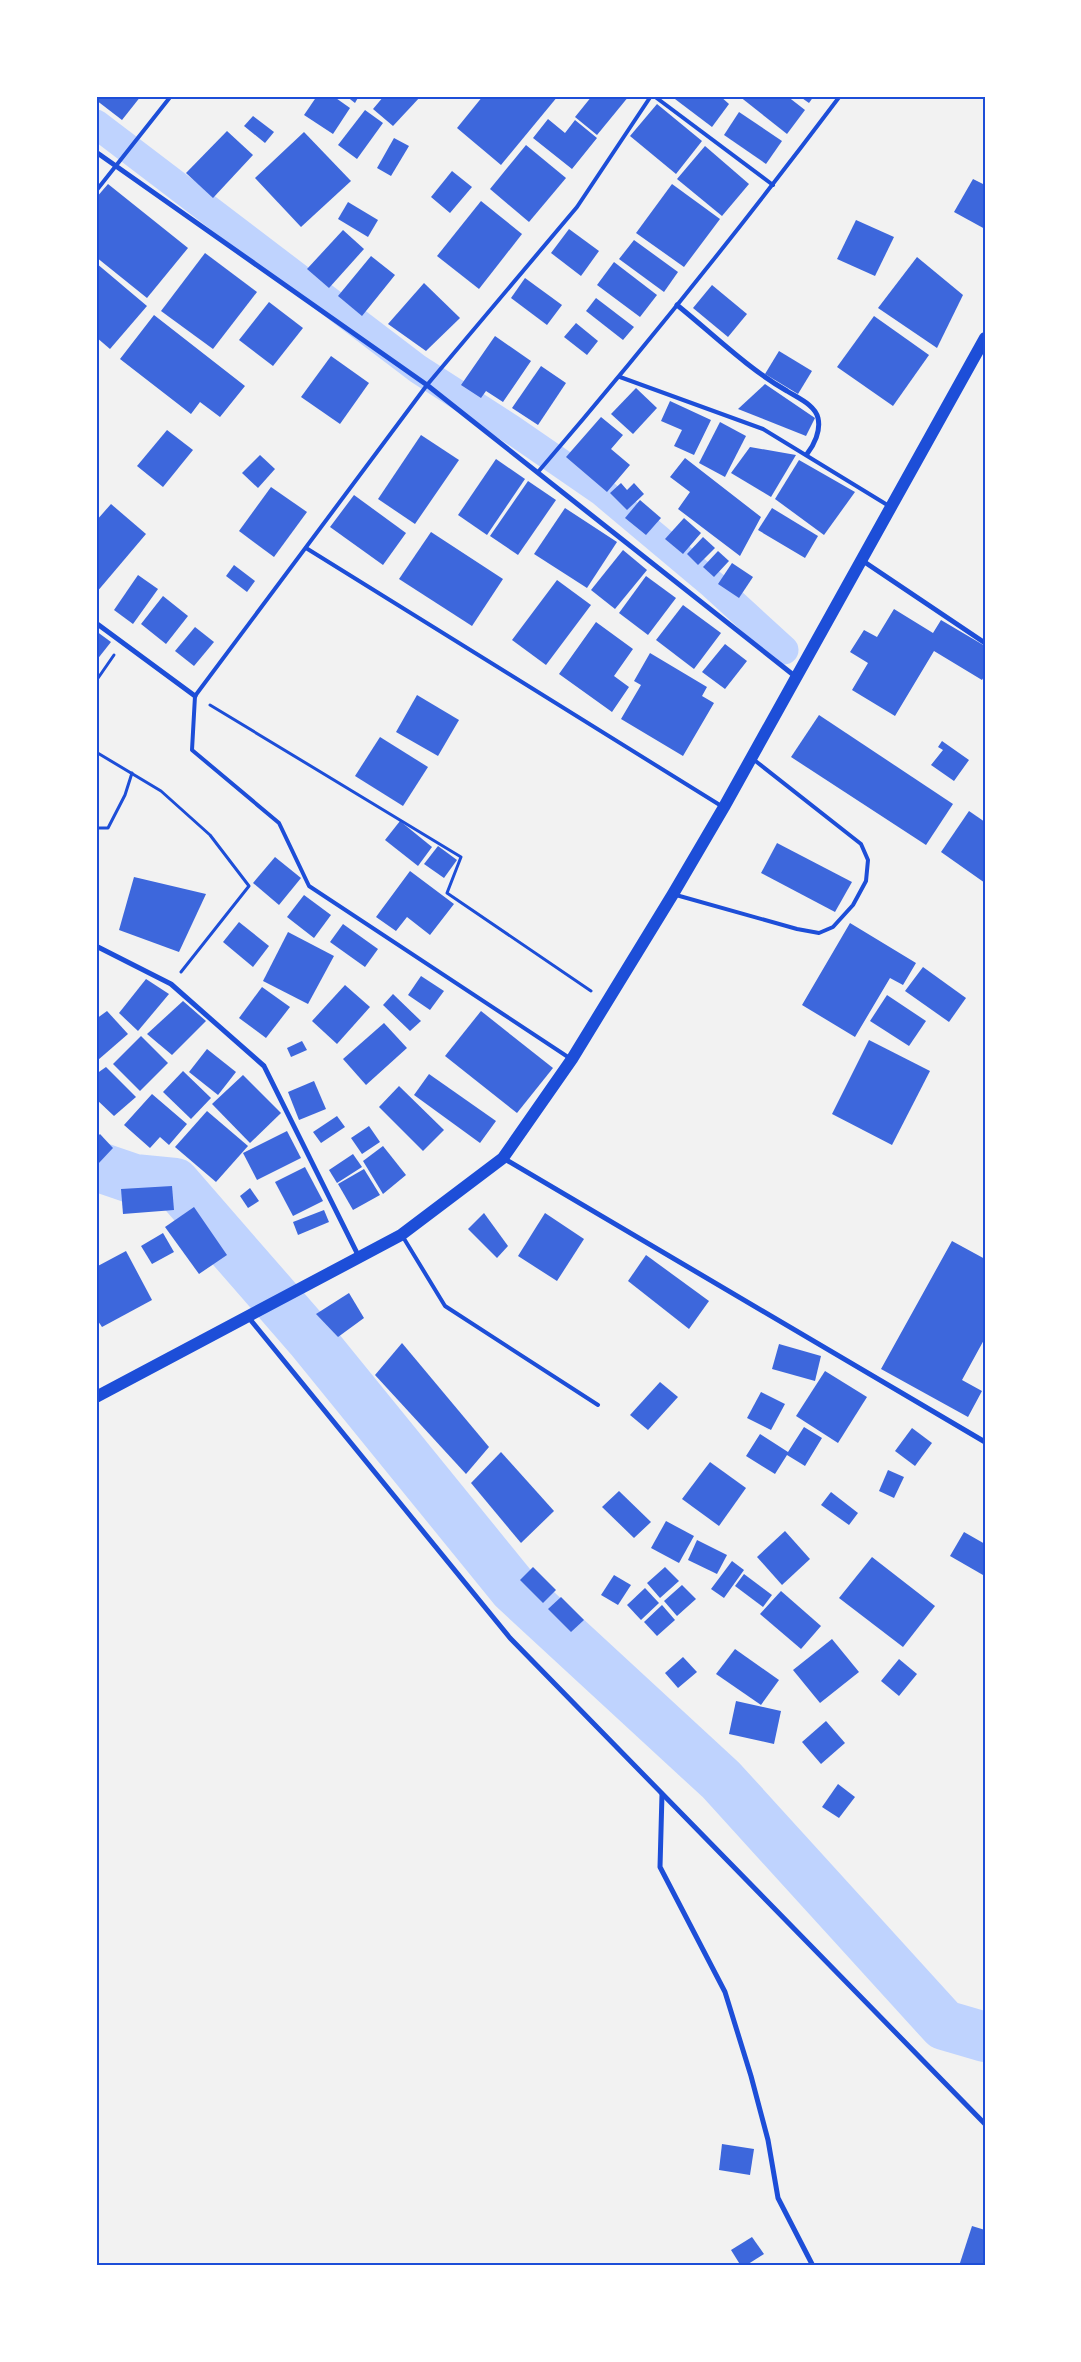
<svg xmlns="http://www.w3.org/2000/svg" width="1081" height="2362" viewBox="0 0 1081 2362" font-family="Raleway,sans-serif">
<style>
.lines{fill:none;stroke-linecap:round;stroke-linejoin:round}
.canal{stroke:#bfd3fe;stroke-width:29}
.river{stroke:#bfd3fe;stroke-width:50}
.building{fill:#3d67dc}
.path{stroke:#1d4ed8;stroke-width:3}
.service{stroke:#1d4ed8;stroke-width:4}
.minor{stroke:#1d4ed8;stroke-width:5}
.primary{stroke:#1d4ed8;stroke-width:12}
.neatline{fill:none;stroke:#1d4ed8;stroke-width:2}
</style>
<rect width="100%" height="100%" fill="#f2f2f2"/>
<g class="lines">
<!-- canal -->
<polyline class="canal" points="96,124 418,369 511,429 601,491 713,585 784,650"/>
<!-- river -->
<polyline class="river" points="96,1166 134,1179 175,1183 310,1338 514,1589 721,1780 944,2025 985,2037"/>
</g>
<!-- building -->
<g class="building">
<polygon points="96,96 141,96 122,120 96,100"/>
<polygon points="317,96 333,96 350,108 333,134 304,115"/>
<polygon points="346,96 359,96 355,103"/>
<polygon points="384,96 421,96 393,126 373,109"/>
<polygon points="483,96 558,96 501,165 457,128"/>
<polygon points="592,96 629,96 597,135 575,117"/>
<polygon points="671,96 720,96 729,104 712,127"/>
<polygon points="739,96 787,96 805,110 787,134"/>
<polygon points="799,96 814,96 809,103"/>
<polygon points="657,104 702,141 676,174 630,136"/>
<polygon points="365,110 383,123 357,159 338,145"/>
<polygon points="739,112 782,141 766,164 724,135"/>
<polygon points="253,116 274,132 265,143 244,126"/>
<polygon points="548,119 565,133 575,120 597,138 572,169 533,138"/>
<polygon points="227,131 253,155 213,198 186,173"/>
<polygon points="304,132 351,181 301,227 255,178"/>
<polygon points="394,138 409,146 391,176 377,168"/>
<polygon points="526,145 566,178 529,222 490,189"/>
<polygon points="705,146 749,184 722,216 677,179"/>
<polygon points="452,171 472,187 450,213 431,197"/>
<polygon points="973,179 985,185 985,229 954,212"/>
<polygon points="108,184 188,248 147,298 96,257 96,198"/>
<polygon points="672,184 720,219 684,267 636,233"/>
<polygon points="481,201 522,234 479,289 437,256"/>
<polygon points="348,202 378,220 368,237 338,219"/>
<polygon points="856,220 894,237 875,276 837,259"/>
<polygon points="569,229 599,251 581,276 551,253"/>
<polygon points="343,230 364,249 329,288 307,269"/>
<polygon points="634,240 678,272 664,292 619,259"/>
<polygon points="205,253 257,292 213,349 161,311"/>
<polygon points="371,256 395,275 362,316 338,296"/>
<polygon points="917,257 963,295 937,348 878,308"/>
<polygon points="614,262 657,295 640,317 597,285"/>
<polygon points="96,263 147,306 110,349 96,337"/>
<polygon points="525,278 562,305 547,325 511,298"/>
<polygon points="424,283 460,318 426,351 388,324"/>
<polygon points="712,285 747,314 728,337 693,308"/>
<polygon points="596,298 634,327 623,340 586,311"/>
<polygon points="269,302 303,328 273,366 239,340"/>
<polygon points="154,315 245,386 220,417 200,402 191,414 120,359"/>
<polygon points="874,316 929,355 893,406 837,367"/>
<polygon points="576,323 598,341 587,355 564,337"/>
<polygon points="495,336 531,361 503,402 486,391 481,398 461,385"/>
<polygon points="779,351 812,371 798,394 765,374"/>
<polygon points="331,356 369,383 340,424 301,397"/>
<polygon points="541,366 566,383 538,425 512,408"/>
<polygon points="765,384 815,418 806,436 738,409"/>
<polygon points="636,388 657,408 633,434 611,414"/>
<polygon points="670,401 711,420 694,455 674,446 682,430 661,421"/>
<polygon points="601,417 623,435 611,449 630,465 607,492 566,457"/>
<polygon points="720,422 746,436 725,477 699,463"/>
<polygon points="167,430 193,450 163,487 137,466"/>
<polygon points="421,435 459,460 415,524 378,499"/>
<polygon points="750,447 796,455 771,497 731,473"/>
<polygon points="260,455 275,469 258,488 242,473"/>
<polygon points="685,458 761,517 740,556 678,509 690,492 670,477"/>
<polygon points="496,459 525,479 487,535 458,515"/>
<polygon points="799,460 855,492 824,535 775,499"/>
<polygon points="528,481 556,500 518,555 490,536"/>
<polygon points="621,483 627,490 634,483 644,494 627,510 610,493"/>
<polygon points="271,487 307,512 274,557 239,531"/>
<polygon points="354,495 406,533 383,565 330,527"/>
<polygon points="640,500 661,518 646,535 625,518"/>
<polygon points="111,504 146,534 96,593 96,521"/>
<polygon points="565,508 617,542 587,588 534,554"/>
<polygon points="772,508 818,536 805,558 758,530"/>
<polygon points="684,518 701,533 683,554 665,539"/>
<polygon points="431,532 503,579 472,626 399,579"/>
<polygon points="703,537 715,548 698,565 687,554"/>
<polygon points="623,550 647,570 615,609 591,590"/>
<polygon points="718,551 729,561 714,577 703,567"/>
<polygon points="732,563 753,577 739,598 718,584"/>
<polygon points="234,565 255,581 247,592 226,576"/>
<polygon points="138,575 158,589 133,624 114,610"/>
<polygon points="646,576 676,598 648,635 619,613"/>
<polygon points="557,580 591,605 546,665 512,640"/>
<polygon points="163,596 188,616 166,644 141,624"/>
<polygon points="683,605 721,633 694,669 656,640"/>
<polygon points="894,609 933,633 941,620 985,646 985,675 982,680 934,651 895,716 852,690 868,663 850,652 864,630 877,637"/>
<polygon points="596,622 633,649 614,676 629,687 612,712 559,674"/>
<polygon points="195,627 214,642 194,666 175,651"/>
<polygon points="96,631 111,642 96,661"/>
<polygon points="725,644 747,661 725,689 702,672"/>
<polygon points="650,653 707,687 702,696 714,703 683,756 621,719 641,685 634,681"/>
<polygon points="417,695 459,720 438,756 396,732"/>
<polygon points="819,715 953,804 926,845 791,757"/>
<polygon points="380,737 428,767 403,806 355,776"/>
<polygon points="942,741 969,760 954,781 931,765 943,750 938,747"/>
<polygon points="969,811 985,822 985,883 941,852"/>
<polygon points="400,821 432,847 418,866 385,840"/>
<polygon points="777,843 852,882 835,912 761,873"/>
<polygon points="438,846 457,860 444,878 424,864"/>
<polygon points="275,857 301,878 279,905 253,883"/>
<polygon points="410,871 454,904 430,935 407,917 396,931 376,917"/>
<polygon points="134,877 206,894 179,952 119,930"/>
<polygon points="304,895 331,915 314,938 287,917"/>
<polygon points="239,922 269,946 253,967 223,942"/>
<polygon points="850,923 916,963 903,985 890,978 855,1037 802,1005"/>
<polygon points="343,924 378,949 365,967 330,942"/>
<polygon points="288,932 334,956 308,1004 263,981"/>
<polygon points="923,967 966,998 949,1022 905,991"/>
<polygon points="421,976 444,991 430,1010 408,995"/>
<polygon points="146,979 169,994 138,1031 119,1013"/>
<polygon points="345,985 370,1007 337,1044 312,1021"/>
<polygon points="262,987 290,1007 266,1038 239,1018"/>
<polygon points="393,994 421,1021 410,1031 383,1005"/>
<polygon points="887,995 926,1021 909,1046 870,1021"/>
<polygon points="183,1001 206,1021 172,1055 147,1034"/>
<polygon points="107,1011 128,1034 98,1060 96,1019"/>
<polygon points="481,1011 553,1068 517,1113 445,1056"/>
<polygon points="384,1023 407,1048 366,1085 343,1059"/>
<polygon points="141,1036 168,1063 140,1091 113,1064"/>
<polygon points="869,1040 930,1071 892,1145 832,1114"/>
<polygon points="302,1041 307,1050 291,1057 287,1048"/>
<polygon points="207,1049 236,1072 218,1095 189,1072"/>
<polygon points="106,1067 136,1097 114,1116 96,1099 96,1074"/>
<polygon points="183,1071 211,1098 191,1119 163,1092"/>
<polygon points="429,1074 496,1121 480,1143 414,1095"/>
<polygon points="243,1075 281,1113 250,1143 212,1104"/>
<polygon points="314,1081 326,1109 299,1120 288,1092"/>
<polygon points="399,1086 444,1130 423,1151 379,1107"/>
<polygon points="152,1094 187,1124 169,1145 160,1137 150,1148 124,1125"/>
<polygon points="207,1111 248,1146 216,1182 175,1147"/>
<polygon points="337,1116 345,1127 321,1143 313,1132"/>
<polygon points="369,1126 380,1142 362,1154 351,1138"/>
<polygon points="287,1131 301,1158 257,1180 243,1153"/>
<polygon points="100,1134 113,1148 98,1164 96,1138"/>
<polygon points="383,1146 406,1175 383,1194 363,1161"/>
<polygon points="353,1154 362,1167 337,1183 329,1170"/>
<polygon points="305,1167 323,1201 293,1216 275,1182"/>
<polygon points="364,1169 380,1195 353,1210 338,1184"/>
<polygon points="172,1186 174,1210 123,1214 121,1189"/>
<polygon points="250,1188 259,1201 248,1208 240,1196"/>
<polygon points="194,1207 227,1255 199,1274 165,1227"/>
<polygon points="324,1210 329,1222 298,1235 293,1222"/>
<polygon points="484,1213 508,1246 497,1258 468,1229"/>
<polygon points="545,1213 584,1239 557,1281 518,1256"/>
<polygon points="163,1233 174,1252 152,1264 141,1246"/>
<polygon points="952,1241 985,1259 985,1338 962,1380 982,1391 968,1417 881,1369"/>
<polygon points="126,1251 152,1300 102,1327 96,1318 96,1267"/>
<polygon points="646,1255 709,1301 689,1329 628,1281"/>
<polygon points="349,1293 364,1318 338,1337 316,1314"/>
<polygon points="402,1343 489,1447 466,1474 375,1375"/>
<polygon points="779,1344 821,1356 815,1381 772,1369"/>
<polygon points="825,1371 867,1397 838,1443 796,1416"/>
<polygon points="660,1382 678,1397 648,1430 630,1415"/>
<polygon points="761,1392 785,1404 771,1430 747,1418"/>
<polygon points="804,1427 822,1438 805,1466 787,1455 775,1474 746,1456 760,1434 788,1452"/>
<polygon points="912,1428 932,1443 915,1466 895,1451"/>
<polygon points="501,1452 554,1511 521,1543 471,1483"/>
<polygon points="710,1462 746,1488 719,1526 682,1499"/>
<polygon points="888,1470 904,1477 894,1498 879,1491"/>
<polygon points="619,1491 651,1522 634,1538 602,1507"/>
<polygon points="831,1492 858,1513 849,1525 821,1505"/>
<polygon points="666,1521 694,1536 679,1563 651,1548"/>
<polygon points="785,1531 810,1559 782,1585 757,1557"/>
<polygon points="964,1532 985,1544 985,1571 983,1575 950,1556"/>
<polygon points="697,1540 727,1555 717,1574 688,1560"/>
<polygon points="872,1557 935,1606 903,1647 839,1598"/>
<polygon points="732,1561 744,1570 724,1598 711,1589"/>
<polygon points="533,1567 556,1590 543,1603 520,1580"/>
<polygon points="665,1567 679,1581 660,1598 647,1583"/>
<polygon points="744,1574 772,1595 763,1607 735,1586"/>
<polygon points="614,1575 631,1585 618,1605 601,1595"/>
<polygon points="682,1585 696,1599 677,1616 664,1601"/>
<polygon points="645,1588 659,1603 641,1620 627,1605"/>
<polygon points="781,1591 821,1626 801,1649 760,1614"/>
<polygon points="561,1597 584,1620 571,1632 548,1609"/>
<polygon points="662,1605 675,1620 657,1636 644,1622"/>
<polygon points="832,1639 859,1672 820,1703 793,1670"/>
<polygon points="735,1649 779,1680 761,1705 716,1674"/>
<polygon points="683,1657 697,1672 678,1688 665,1673"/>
<polygon points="899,1659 917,1674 899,1696 881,1681"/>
<polygon points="736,1701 781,1711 774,1744 729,1734"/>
<polygon points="826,1721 845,1743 821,1764 802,1742"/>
<polygon points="838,1784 855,1797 839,1818 822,1807"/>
<polygon points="722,2144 754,2149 750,2175 719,2170"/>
<polygon points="972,2226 985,2230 985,2266 959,2266"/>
<polygon points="752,2237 764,2254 745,2266 741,2266 731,2250"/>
</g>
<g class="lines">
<!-- path -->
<g class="path">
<polyline points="96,681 114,655"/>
<polyline points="210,705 461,857 447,893 591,991"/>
<polyline points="96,752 161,791 210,835 249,886 181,972"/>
<polyline points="96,828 108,828 125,795 132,773"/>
</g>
<!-- service -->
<g class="service">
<polyline points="654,96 773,185"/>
<polyline points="96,191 171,96"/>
<polyline points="620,377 763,429 889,506"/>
<path d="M538,472c105,-122 205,-247 302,-376"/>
<polyline points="306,548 723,807"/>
<polyline points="676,895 797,929 819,933 833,927 853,905 866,881 868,860 861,844 753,759"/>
<polyline points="571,1059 309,886 279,823 192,750 195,696 427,385 577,207 651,96"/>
<polyline points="403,1237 445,1306 598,1405"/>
</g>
<!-- minor -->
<g class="minor">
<polyline points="96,152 427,385 796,677"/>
<path d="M677,305c36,29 70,63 110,86 11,7 28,14 31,27 3,13 -4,27 -11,36"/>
<polyline points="863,561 985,643"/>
<polyline points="96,623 195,696"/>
<polyline points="96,946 171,984 264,1066 359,1257"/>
<polyline points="503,1158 985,1442"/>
<polyline points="249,1318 510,1638 985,2124"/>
<polyline points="662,1794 660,1867 725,1992 751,2076 768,2140 778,2198 813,2266"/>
</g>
<!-- primary -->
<polyline class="primary" points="96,1397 401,1235 503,1158 572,1059 673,894 724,807 985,338"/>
</g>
<!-- border -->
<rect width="1081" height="2362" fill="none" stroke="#ffffff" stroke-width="195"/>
<rect x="98" y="98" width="886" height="2166" class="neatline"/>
</svg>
